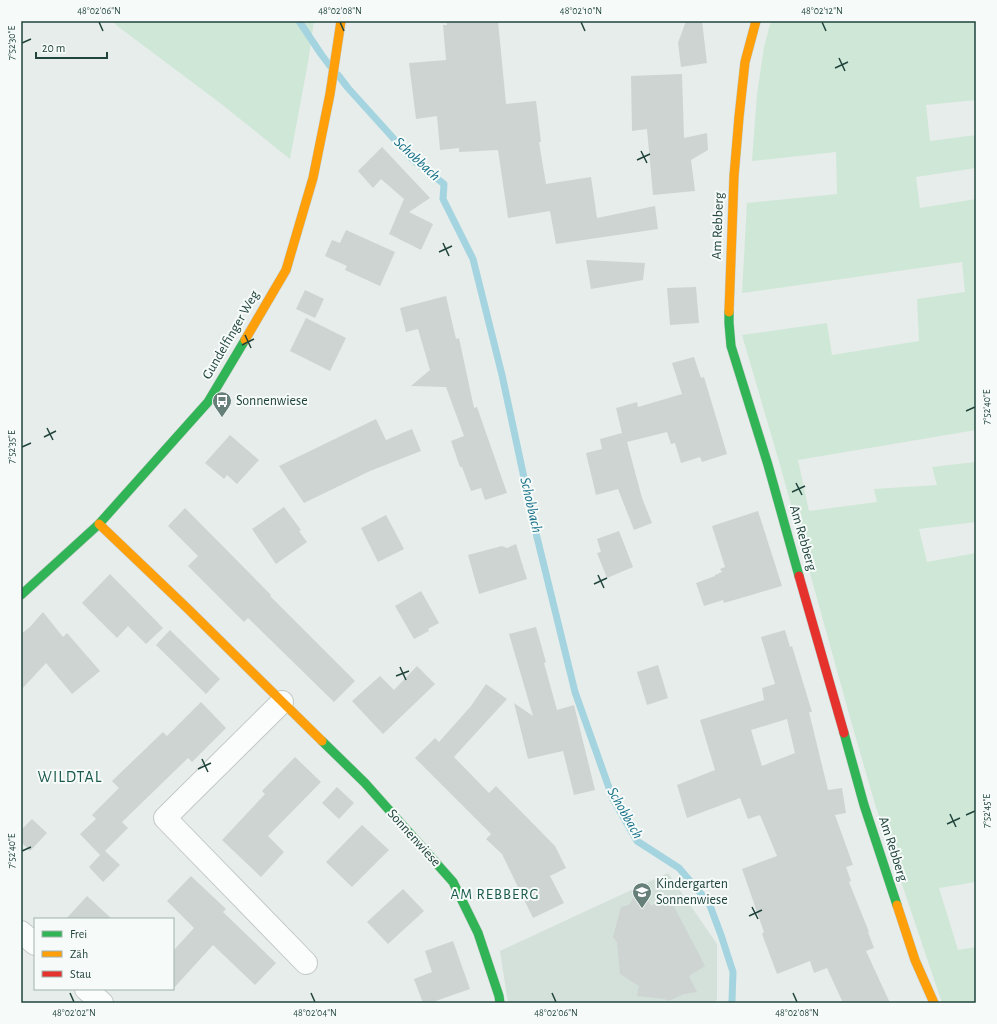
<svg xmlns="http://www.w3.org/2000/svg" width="997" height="1024" viewBox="0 0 997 1024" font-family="'Alegreya Sans',sans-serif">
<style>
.built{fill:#d4e0da}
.green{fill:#cfe7d7}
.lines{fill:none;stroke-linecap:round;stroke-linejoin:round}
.stream{stroke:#a4d4df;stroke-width:7}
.building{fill:#cdd4d2;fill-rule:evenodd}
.street-casing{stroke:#c4cac7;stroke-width:24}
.fast-casing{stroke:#c2cbc8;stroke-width:10}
.slow-casing{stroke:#c2cbc8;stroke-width:10}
.jam-casing{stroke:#c2cbc8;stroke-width:10}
.street{stroke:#fbfcfc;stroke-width:22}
.fast{stroke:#30b455;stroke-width:9}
.slow{stroke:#ff9f0a;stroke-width:9}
.jam{stroke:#e5322d;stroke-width:9}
.ticks{fill:none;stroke:#21443c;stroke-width:1.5}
.labels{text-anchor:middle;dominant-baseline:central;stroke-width:4;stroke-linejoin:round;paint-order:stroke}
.street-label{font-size:14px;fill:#21443c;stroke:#f6fbf9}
.poi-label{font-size:14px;fill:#21443c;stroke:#f6fbf9;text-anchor:start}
.water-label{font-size:15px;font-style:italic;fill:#146f87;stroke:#f6fbf9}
.neighbourhood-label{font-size:15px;letter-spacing:1px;fill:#1a594c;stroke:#f6fbf9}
.quarter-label{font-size:16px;letter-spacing:1px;fill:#1a594c;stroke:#f6fbf9}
.neatline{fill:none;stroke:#21443c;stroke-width:1.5}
.ticks-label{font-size:10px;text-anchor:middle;fill:#21443c}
</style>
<rect width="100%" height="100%" fill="#e7edea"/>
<!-- built -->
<polygon class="built" points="668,873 717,944 717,999 714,1003 508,1003 500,951"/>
<!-- green -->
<g class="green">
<polygon points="113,21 314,21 308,62 290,159 220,103 116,25"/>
<polygon points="771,21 976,21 976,100 926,105 930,141 976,135 976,168 916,177 920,208 976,199 976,430 798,460 809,511 877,502 874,489 937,485 932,467 976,462 976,522 919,529 927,562 976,553 976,882 939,888 958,950 976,947 976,1003 942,1003 875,804 851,721 780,465 742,335 827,323 832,355 919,341 917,299 965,292 962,262 742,293 747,203 837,194 836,152 752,161 757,94 764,47"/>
</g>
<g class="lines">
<!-- stream -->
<g class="stream">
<polyline points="299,21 321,54 330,66"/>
<polyline points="338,75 348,88 413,160 444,184 443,199 473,259 502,375 535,529 575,692 613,799 637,841 679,868 709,903 721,935 733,972 732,1001 731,1003"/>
</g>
</g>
<!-- building -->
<g class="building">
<polygon points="446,21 498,21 506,104 536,101 541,142 539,142 546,184 591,177 597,218 655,206 658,229 556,244 550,211 508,218 498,150 459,152 459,148 440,150 437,116 416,119 409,63 446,60 443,25 447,25"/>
<polygon points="686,21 702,21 707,63 681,67 678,43"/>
<polygon points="682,74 684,138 707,133 708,150 691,160 695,191 653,195 647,129 632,131 631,76"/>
<polygon points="382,147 430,198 409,212 433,224 421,250 389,234 404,199 381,179 373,188 358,171"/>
<polygon points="346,230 395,252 380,286 345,270 347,266 325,256 332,240 340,243"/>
<polygon points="586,260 645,263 643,280 591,289"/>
<polygon points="696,287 699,323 670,325 667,288"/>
<polygon points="305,290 324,299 315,318 296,309"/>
<polygon points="446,296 456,339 459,338 474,408 477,407 507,493 485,500 481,488 471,491 462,467 460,467 451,441 464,436 446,387 411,386 430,370 418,329 406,332 400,308"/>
<polygon points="306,318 346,338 330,371 290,351"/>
<polygon points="694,357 701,378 704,377 727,454 702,462 700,457 681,463 675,443 671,444 667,432 627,442 642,498 652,523 634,530 618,489 596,495 586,453 602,449 600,439 622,433 616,408 637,402 638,407 682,394 672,363"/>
<polygon points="376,419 386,440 412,429 421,451 370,471 304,503 279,466"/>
<polygon points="230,435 259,460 237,484 227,475 224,479 205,463"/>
<polygon points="284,507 301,530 299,531 307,542 276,564 252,529"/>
<polygon points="185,508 271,595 270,596 355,681 334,702 248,618 244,622 188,566 198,556 168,526"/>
<polygon points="758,511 782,586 724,603 723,600 704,606 696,583 715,576 715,575 722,572 720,569 725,567 712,526"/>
<polygon points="386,515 404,549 378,562 361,528"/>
<polygon points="619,531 633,567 607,578 597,553 601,552 597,539"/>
<polygon points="516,544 527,579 479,594 468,555 502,546 507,548"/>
<polygon points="110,574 163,628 146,644 128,626 117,638 82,603"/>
<polygon points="421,591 439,623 428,629 429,631 414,639 395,606"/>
<polygon points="43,612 63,637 67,633 100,671 72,694 46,663 21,690 21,634 30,627"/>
<polygon points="536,627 546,662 544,663 557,710 574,705 595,790 574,795 563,751 528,759 514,703 533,716 509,634"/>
<polygon points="170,630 220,679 206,694 156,645"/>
<path d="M785,630l5,17 2,-1 20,66h-3l19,78 14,-2 4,25 -11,2 18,50 -7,2 5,14 -2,1 20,50h-1l6,16 -8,3 24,52h-47l-16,-35 -13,5 -4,-12 -33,13 -15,-40 2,-2 -22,-63 35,-13 -17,-41 -12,4 -8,-21 -53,20 -10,-33 38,-15 -15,-50 64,-20 -2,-12 13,-4 -14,-47zM787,719l8,34 -33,13 -11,-36z"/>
<polygon points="658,665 668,698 647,705 637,672"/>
<polygon points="417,666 435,684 383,734 352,701 380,676 394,690"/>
<polygon points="486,684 507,699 454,757 489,793 496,786 555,846 566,868 550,876 564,903 533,918 502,854 486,839 491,834 415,758 435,738 439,742 471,706"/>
<polygon points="201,702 226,728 192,762 188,758 122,822 128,828 105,851 120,865 103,882 89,867 101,854 100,855 80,834 96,819 92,815 119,788 112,781 163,732 167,736"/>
<polygon points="295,757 321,782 268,836 284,852 261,877 222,840 265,794 262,791"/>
<polygon points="337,787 354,803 339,819 322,803"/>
<polygon points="32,819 47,833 30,851 21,842 21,830"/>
<polygon points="362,825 389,850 352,887 326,862"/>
<polygon points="191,876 226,909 223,912 276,963 255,985 213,945 173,989 173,951 194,928 167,901"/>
<polygon points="640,887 651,906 669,897 705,966 689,976 697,992 684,994 669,1001 664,999 637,996 639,986 620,974 617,942 613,937 621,907 629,905"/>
<polygon points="403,889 424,911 388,944 367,922"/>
<polygon points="87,896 112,919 66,919"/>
<polygon points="453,941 470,989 430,1003 423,1003 414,979 432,972 425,951"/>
</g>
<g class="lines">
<!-- street casing -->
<g class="street-casing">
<g id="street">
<polyline points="282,702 165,818 306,963"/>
<polyline points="21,932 35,944"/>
<polyline points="86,989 102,1003"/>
</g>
</g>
<!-- fast casing -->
<g class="fast-casing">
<g id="fast">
<polyline points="729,312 729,323 731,346 768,465 799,576"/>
<polyline points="21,595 99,524 208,402 245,340"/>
<polyline points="844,733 864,805 897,905"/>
<polyline points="322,741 365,783 453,882 478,933 499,996 500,1003"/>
</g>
</g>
<!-- slow casing -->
<g class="slow-casing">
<g id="slow">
<polyline points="729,312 734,176 739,117 745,62 756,21"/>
<polyline points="245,340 286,270 313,178 330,94 341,21"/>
<polyline points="99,524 187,608 322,741"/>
<polyline points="897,905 915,960 934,1003"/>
</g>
</g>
<!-- jam casing -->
<g class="jam-casing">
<polyline id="jam" points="799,576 844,733"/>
</g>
<!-- street -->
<use href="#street" class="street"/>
<!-- fast -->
<use href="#fast" class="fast"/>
<!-- slow -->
<use href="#slow" class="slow"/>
<!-- jam -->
<use href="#jam" class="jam"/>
</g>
<!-- ticks -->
<path class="ticks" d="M99,22l4,9M340,22l4,9M581,22l4,9M822,22l4,9M22,43l9,-4M839,58l6,13M835,68l13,-6M641,151l6,12M637,160l13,-6M443,243l6,13M439,252l13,-6M245,335l6,13M242,345l12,-6M966,411l9,-4M47,428l6,12M44,437l12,-6M22,447l9,-4M796,483l6,12M792,492l13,-6M598,575l6,13M594,584l13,-6M400,667l6,13M396,676l13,-5M202,759l6,13M198,769l13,-6M950,814l6,13M966,815l9,-4M947,824l13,-6M22,851l9,-4M752,907l6,12M749,916l13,-6M70,993l4,9M311,993l4,9M552,993l4,9M793,993l4,9"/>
<!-- icons -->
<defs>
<g id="bus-pin" transform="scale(1)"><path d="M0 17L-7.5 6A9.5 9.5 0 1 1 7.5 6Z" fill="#667f79" stroke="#f6fbf9"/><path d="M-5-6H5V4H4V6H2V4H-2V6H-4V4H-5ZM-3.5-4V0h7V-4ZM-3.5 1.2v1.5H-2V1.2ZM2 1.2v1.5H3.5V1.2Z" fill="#fff"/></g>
<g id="school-pin" transform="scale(1)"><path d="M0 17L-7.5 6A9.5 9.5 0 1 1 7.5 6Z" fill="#667f79" stroke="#f6fbf9"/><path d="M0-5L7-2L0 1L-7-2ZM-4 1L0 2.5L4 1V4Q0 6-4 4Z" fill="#fff"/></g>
</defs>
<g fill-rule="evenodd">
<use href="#bus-pin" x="222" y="401"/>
<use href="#school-pin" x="642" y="892"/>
</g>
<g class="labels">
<!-- street labels -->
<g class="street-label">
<text transform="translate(718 226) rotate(-88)">Am Rebberg</text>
<text transform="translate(231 335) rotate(-60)">Gundelfinger Weg</text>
<text transform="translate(803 538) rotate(74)">Am Rebberg</text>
<text transform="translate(414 838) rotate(48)">Sonnenwiese</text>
<text transform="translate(893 849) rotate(72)">Am Rebberg</text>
</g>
<!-- poi labels -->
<g class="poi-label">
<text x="236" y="401">Sonnenwiese</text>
<text x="656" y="884">Kindergarten<tspan x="656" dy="16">Sonnenwiese</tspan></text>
</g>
<!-- water labels -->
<g class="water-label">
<text transform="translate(417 159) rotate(43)">Schobbach</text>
<text transform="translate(531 505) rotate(77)">Schobbach</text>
<text transform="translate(625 813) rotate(60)">Schobbach</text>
</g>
<!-- neighbourhood labels -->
<g class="neighbourhood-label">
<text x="495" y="894">AM REBBERG</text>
</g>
<!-- quarter labels -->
<g class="quarter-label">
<text x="70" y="777">WILDTAL</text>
</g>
</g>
<!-- border -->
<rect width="997" height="1024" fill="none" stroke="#f6fbf9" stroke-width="44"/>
<!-- legend -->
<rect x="34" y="918" width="140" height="72" fill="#f6fbf9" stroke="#a1b2ad"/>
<rect x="42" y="931" width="20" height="6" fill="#30b455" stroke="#a1b2ad"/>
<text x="70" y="938" font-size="12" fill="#21443c">Frei</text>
<rect x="42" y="951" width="20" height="6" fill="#ff9f0a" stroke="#a1b2ad"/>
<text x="70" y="958" font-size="12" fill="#21443c">Zäh</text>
<rect x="42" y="971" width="20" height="6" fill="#e5322d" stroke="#a1b2ad"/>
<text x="70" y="978" font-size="12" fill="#21443c">Stau</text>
<!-- scale -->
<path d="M36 52v6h71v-6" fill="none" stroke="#21443c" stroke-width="2"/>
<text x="42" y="52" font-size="12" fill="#21443c" stroke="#f6fbf9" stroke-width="3" paint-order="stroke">20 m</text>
<rect x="22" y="22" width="953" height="980" class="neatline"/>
<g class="ticks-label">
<text x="99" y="14">48°02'06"N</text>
<text x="340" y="14">48°02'08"N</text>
<text x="581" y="14">48°02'10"N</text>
<text x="822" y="14">48°02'12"N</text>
<text transform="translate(11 43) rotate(-90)" y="4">7°52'30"E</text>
<text transform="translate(986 407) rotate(-90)" y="4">7°52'40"E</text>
<text transform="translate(11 447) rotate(-90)" y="4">7°52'35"E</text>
<text transform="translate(986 811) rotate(-90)" y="4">7°52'45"E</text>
<text transform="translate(11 851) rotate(-90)" y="4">7°52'40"E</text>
<text x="74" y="1016">48°02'02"N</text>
<text x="315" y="1016">48°02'04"N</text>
<text x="556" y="1016">48°02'06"N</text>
<text x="797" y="1016">48°02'08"N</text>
</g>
</svg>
